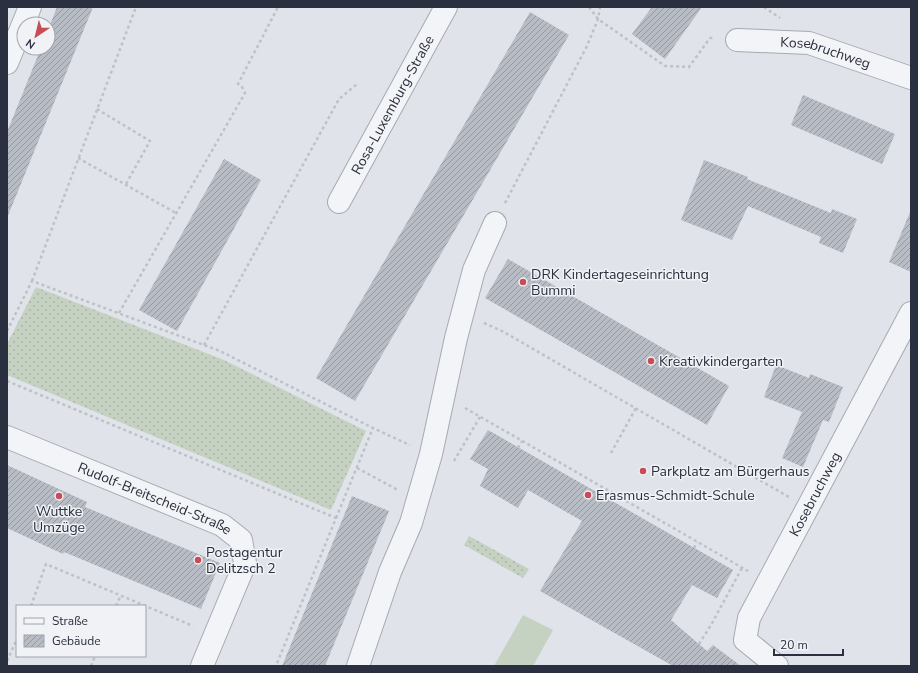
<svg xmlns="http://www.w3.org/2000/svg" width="918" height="673" viewBox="0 0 918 673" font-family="'Nunito Sans',sans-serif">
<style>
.grass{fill:url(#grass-dots)}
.pitch{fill:#c5d2c2}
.building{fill:url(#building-hatch)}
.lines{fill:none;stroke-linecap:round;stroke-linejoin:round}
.minor-casing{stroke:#a6aab3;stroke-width:24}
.path{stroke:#bfc1c7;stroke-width:2.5;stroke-dasharray:3 3;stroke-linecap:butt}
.minor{stroke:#f3f4f7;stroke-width:22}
.poi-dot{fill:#c74c56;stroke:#f0f2f6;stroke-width:1.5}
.labels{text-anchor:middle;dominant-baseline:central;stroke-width:3;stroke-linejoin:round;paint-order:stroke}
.street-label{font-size:14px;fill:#2a303f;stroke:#f0f2f6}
.poi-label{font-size:14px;fill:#2a303f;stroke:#f0f2f6;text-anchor:start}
</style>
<defs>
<pattern id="grass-dots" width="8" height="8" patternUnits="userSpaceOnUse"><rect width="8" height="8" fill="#c5d2c2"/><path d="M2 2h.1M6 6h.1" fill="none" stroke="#a9b5a8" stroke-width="1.8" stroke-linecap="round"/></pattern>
<pattern id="building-hatch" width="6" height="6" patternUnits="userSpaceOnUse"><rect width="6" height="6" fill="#b8bcc5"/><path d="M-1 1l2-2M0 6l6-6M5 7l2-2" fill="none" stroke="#9699a1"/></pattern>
</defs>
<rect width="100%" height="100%" fill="#e0e3e9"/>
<!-- grass -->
<g class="grass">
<polygon points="36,287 224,360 366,431 331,510 7,375 7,344"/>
<polygon points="469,536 529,569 523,578 464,545"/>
</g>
<!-- pitch -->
<polygon class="pitch" points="523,615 553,630 533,666 494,666"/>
<!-- building -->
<g class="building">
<polygon points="57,7 93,7 7,218 7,132 41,48 48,48 48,30"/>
<polygon points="652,7 702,7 665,59 632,34"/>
<polygon points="530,12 569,35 355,401 316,378"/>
<polygon points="803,95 895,134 882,164 791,125"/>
<polygon points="224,159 261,180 177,331 139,310"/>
<polygon points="704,160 748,177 747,179 831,213 832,209 857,219 843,253 819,243 821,237 748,206 732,240 681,220"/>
<polygon points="911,210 911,272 889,262"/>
<polygon points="508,259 729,386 707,425 485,298"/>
<polygon points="776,365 809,378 810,374 843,387 829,422 823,420 803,467 782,458 802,412 764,397"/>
<polygon points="488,430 733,570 717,598 692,585 671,620 707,651 713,645 741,666 673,666 540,591 582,521 528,490 518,508 480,486 488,469 470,459"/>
<polygon points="7,465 87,502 85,507 220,563 201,609 64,552 63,554 7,528"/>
<polygon points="352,496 389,511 325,666 282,666"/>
</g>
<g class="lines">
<!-- minor casing -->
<g class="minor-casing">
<g id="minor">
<path id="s1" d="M737,40l72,3 102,35"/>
<polyline points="7,63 30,7"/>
<path id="s2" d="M339,202l107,-195"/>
<path id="s3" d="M7,437l215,88 19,15 4,23 -43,103"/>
<polyline points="358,666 390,572 411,523 431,454 456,338 474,270 495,223"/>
<path id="s4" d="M777,666l-32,-26 4,-22 162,-305"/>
</g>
</g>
<!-- path -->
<g class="path">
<polyline points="589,7 598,19 665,66 689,67 710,38 715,38"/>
<polyline points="764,7 780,18"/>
<polyline points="97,109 150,141 126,184"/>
<polyline points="78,158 176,213"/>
<polyline points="505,203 587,46 598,19 600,7"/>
<polyline points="32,281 136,7"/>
<polyline points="119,313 245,93 242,87 238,84 278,7"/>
<polyline points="484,323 502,331 789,497"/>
<polyline points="7,331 32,281 220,351 373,428 410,445"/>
<polyline points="204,345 339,99 357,84"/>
<polyline points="7,381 336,518 276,666"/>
<polyline points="465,408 748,571"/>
<polyline points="518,448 522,441"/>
<polyline points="611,453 636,408"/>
<polyline points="454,461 480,417"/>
<polyline points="357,468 398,490"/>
<polyline points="336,518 373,428"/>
<polyline points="694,548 697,542"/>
<polyline points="31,606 46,564 193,626"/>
<polyline points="116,606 121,595"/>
<polyline points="699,644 711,625 742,568"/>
<polyline points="7,661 17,639"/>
<polyline points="91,666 95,656"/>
</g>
<!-- minor -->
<use href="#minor" class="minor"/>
</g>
<!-- markers -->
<g class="poi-dot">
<circle cx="523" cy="282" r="4"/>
<circle cx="651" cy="361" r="4"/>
<circle cx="643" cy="471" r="4"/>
<circle cx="588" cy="495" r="4"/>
<circle cx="59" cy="496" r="4"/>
<circle cx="198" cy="560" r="4"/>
</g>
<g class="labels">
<!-- street labels -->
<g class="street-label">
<text stroke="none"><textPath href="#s1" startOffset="90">Kosebruchweg</textPath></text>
<text stroke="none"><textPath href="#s2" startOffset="111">Rosa-Luxemburg-Straße</textPath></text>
<text stroke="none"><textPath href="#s4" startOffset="204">Kosebruchweg</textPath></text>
<text stroke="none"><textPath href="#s3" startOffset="160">Rudolf-Breitscheid-Straße</textPath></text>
</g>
<!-- poi labels -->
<g class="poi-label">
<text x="531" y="274">DRK Kindertageseinrichtung<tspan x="531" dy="16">Bummi</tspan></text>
<text x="659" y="361">Kreativkindergarten</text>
<text x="651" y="471">Parkplatz am Bürgerhaus</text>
<text x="596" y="495">Erasmus-Schmidt-Schule</text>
<text x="59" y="511" text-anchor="middle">Wuttke<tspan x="59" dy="16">Umzüge</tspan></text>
<text x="206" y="552">Postagentur<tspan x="206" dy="16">Delitzsch 2</tspan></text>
</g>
</g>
<!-- border -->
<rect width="918" height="673" fill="none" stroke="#2a303f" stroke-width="16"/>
<!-- legend -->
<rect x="16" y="605" width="130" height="52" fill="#f0f2f6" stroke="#a1a4ad"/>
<rect x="24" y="618" width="20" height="6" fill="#f3f4f7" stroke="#a1a4ad"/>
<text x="52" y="625" font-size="12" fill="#2a303f">Straße</text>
<rect x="24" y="635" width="20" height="12" fill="url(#building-hatch)" stroke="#a1a4ad"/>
<text x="52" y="645" font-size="12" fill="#2a303f">Gebäude</text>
<!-- north arrow -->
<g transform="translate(36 36) rotate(215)"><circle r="19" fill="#f0f2f6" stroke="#a1a4ad"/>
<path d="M0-3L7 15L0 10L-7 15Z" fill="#c74c56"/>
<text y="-6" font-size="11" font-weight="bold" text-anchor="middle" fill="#2a303f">N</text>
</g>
<!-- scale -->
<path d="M774 649v6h69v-6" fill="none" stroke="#2a303f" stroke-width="2"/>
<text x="780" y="649" font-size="12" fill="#2a303f" stroke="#f0f2f6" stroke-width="3" paint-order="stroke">20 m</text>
</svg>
